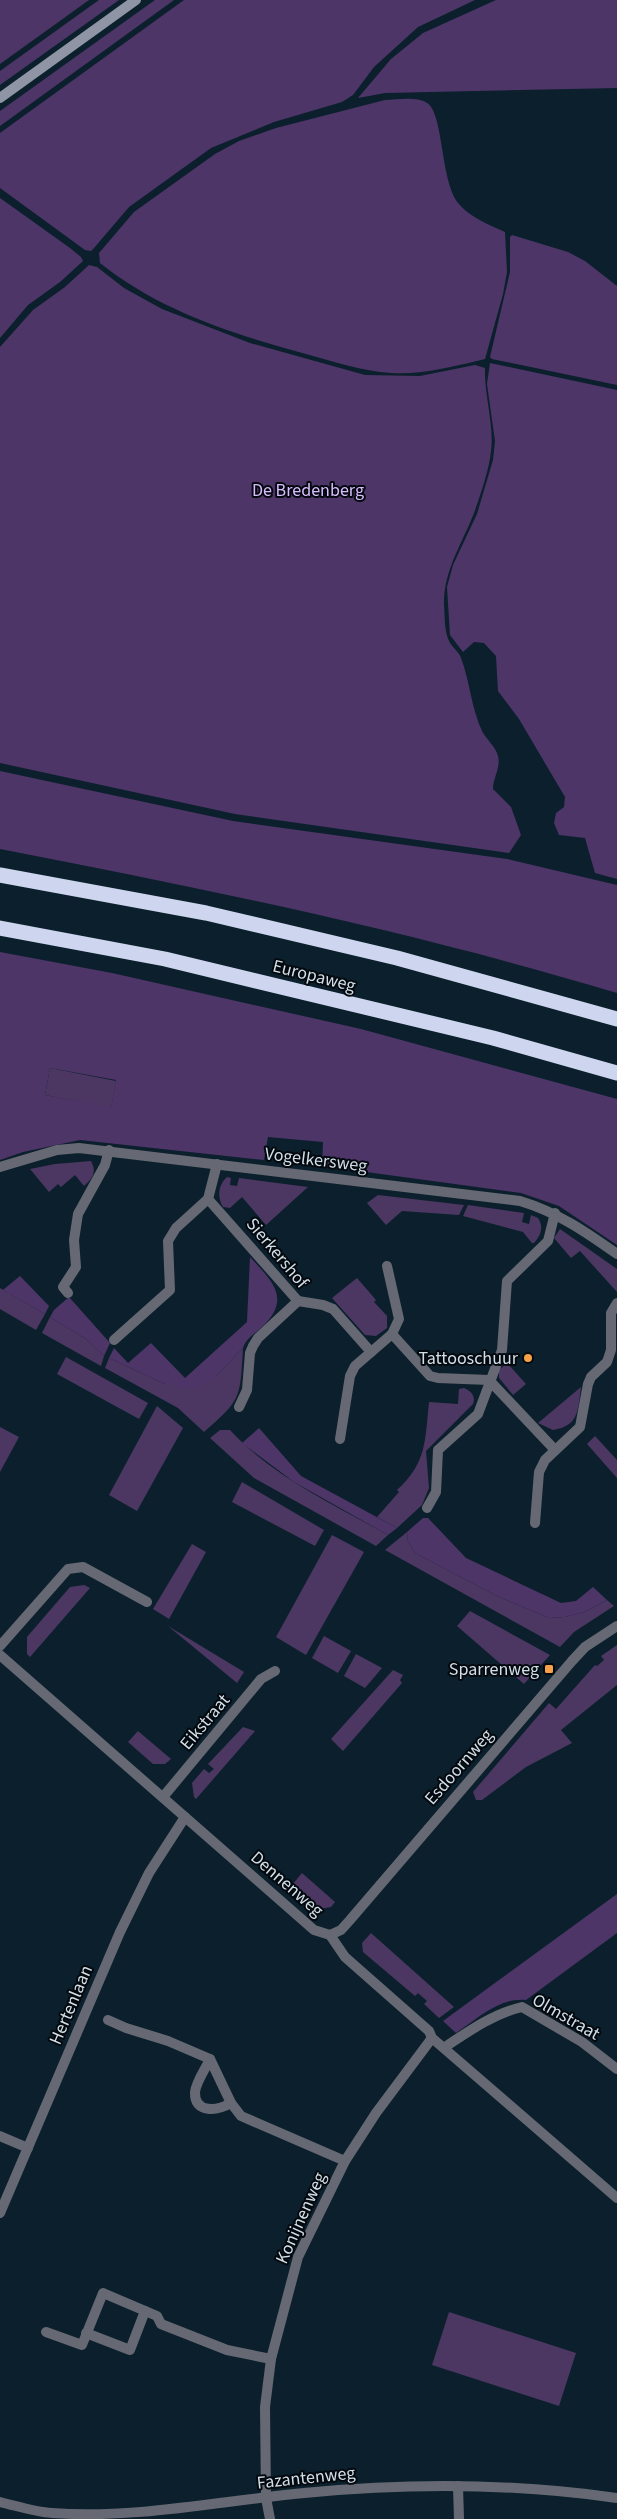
<svg xmlns="http://www.w3.org/2000/svg" width="617" height="2519" viewBox="0 0 617 2519" font-family="'Source Sans 3',sans-serif">
<style>
.green{fill:#4b3761}
.forest{fill:#4e3568;fill-rule:evenodd}
.lines{fill:none;stroke-linecap:round;stroke-linejoin:round}
.street{stroke:#666973;stroke-width:10}
.secondary{stroke:#8f95a5;stroke-width:10}
.highway{stroke:#cdd6ee;stroke-width:15}
.poi-dot{fill:#f7a149;stroke:#03090e;stroke-width:2}
.labels{text-anchor:middle;dominant-baseline:central;stroke-width:4;stroke-linejoin:round;paint-order:stroke}
.park-label{font-size:18px;fill:#d9bcfd;stroke:#03090e}
.street-label{font-size:18px;fill:#d3dfe8;stroke:#03090e}
.poi-label{font-size:18px;fill:#d3dfe8;stroke:#03090e;text-anchor:end}
</style>
<rect width="100%" height="100%" fill="#0b202c"/>
<!-- green -->
<g class="green">
<polygon points="50,1068 116,1081 111,1108 45,1095"/>
<path d="M91,1161c6,11 2,17 -7,25l-9,-11 -14,12 -3,-3 -9,8 -19,-23 25,-5z"/>
<path d="M227,1177l4,1 -1,7 7,1 2,-8 69,9 -42,38 -24,-28 -12,11 -7,-1c-6,-10 -5,-22 4,-30z"/>
<polygon points="378,1195 464,1205 459,1215 402,1211 386,1225 367,1203"/>
<path d="M468,1205l56,8 -2,9 7,2 2,-9 7,3c6,9 3,17 -4,25h-2l-9,-11 -60,-16z"/>
<polygon points="560,1229 617,1269 617,1292 580,1251 571,1258 554,1238"/>
<polygon points="357,1278 376,1300 374,1302 387,1316 387,1328 376,1336 365,1335 332,1298"/>
<polygon points="0,1288 45,1314 36,1330 0,1309"/>
<polygon points="50,1317 86,1339 104,1356 101,1366 42,1333"/>
<path d="M243,1348c-3,50 -1,51 -39,84l-26,-24 -73,-40 4,-10 56,26 52,-9z"/>
<polygon points="66,1357 148,1403 139,1419 57,1374"/>
<polygon points="507,1363 526,1384 513,1395 499,1378 499,1370"/>
<path d="M581,1387c-3,23 -2,39 -28,43l-15,-7z"/>
<path d="M464,1388c7,3 12,8 9,16l-47,47 3,37 -7,17 -25,23 -20,-11 22,-25 -2,-2c30,-27 28,-50 32,-88l29,2 1,-15z"/>
<polygon points="157,1406 183,1428 137,1511 109,1495"/>
<polygon points="0,1427 19,1437 0,1472"/>
<path d="M220,1430h10c43,47 103,74 158,105l-12,11 -122,-68 -44,-40z"/>
<polygon points="595,1436 617,1460 617,1478 587,1444"/>
<polygon points="242,1482 324,1530 315,1546 232,1502"/>
<polygon points="407,1532 408,1542 415,1553 497,1596 549,1618 565,1617 584,1612 607,1600 614,1606 574,1632 560,1647 385,1550"/>
<polygon points="332,1535 364,1552 306,1655 276,1637"/>
<polygon points="192,1544 206,1552 169,1619 153,1609"/>
<polygon points="84,1585 90,1588 30,1657 27,1654 27,1637 70,1587"/>
<polygon points="470,1611 550,1655 524,1684 457,1626"/>
<polygon points="168,1626 244,1672 237,1683"/>
<polygon points="324,1636 351,1651 338,1673 312,1658"/>
<polygon points="617,1645 617,1685 561,1730 572,1743 526,1767 482,1800 476,1800 473,1792 549,1703 556,1709 595,1665 597,1666 604,1660 601,1656"/>
<polygon points="356,1654 382,1668 365,1688 344,1676"/>
<polygon points="393,1670 403,1675 400,1680 402,1683 343,1751 331,1739"/>
<polygon points="243,1727 255,1731 196,1799 194,1797 192,1783 204,1769 209,1773 214,1769 208,1764"/>
<polygon points="138,1731 171,1759 165,1764 153,1764 128,1742"/>
<polygon points="302,1873 335,1902 331,1907 320,1909 292,1885"/>
<polygon points="371,1933 454,2007 439,2018 424,2004 427,2001 418,1993 415,1996 363,1952 362,1943"/>
<polygon points="449,2312 576,2353 559,2406 432,2365"/>
</g>
<!-- forest -->
<g class="forest">
<polygon points="0,0 89,0 0,64"/>
<polygon points="99,0 119,0 0,85 0,71"/>
<polygon points="155,0 174,0 0,126 0,111"/>
<polygon points="184,0 475,0 418,27 374,67 353,95 342,102 274,122 211,148 129,207 94,248 91,251 85,250 0,188 0,133"/>
<polygon points="496,0 617,0 617,88 385,93 358,98 391,59 423,33"/>
<path d="M385,100c12,0 31,-4 42,3 17,10 13,79 32,101 11,13 30,21 46,28l2,40 -4,22 -18,65c-30,7 -63,16 -94,14 -29,-2 -56,-11 -85,-19 -73,-20 -146,-43 -206,-91l-1,-10 35,-41 81,-58 24,-13 37,-13z"/>
<polygon points="0,198 70,248 81,257 83,261 60,282 28,305 0,338"/>
<polygon points="512,235 568,252 585,261 617,286 617,385 492,359 490,357 510,272 510,237"/>
<path d="M89,265l8,2 27,21 38,21 88,34 115,32 55,1 55,-11 10,3c-1,30 11,60 5,90 -3,18 -10,38 -16,55 -12,31 -31,58 -30,93 1,12 0,26 6,37 3,5 9,9 11,15 9,24 10,49 21,73 4,8 14,16 16,25 3,11 -5,22 -5,33l18,18 10,28 -12,18 -274,-39 -235,-51v-416l33,-37 32,-23z"/>
<polygon points="490,363 617,390 617,879 595,873 585,838 559,835 554,823 556,813 564,807 565,797 519,719 498,691 496,656 484,643 474,642 463,652 450,635 447,587 453,565 477,514 493,460 495,441 487,384"/>
<path d="M0,771l233,50 274,38 110,26v108c-202,-61 -410,-104 -617,-144z"/>
<path d="M0,952l112,21 249,56 256,70v146l-58,-39 -38,-13 -199,-27 1,-24 -55,-5 -4,23 -184,-20 -57,12 -23,8zM50,1068l66,12 -5,27 -66,-12z"/>
<path d="M250,1257c23,25 42,42 11,71 -7,6 -15,11 -18,20l-26,27 -16,10 -13,3 -23,-4 -56,-26 5,-10 14,15 23,-20 34,35 62,-56z"/>
<polygon points="20,1276 49,1306 45,1314 3,1290"/>
<polygon points="69,1297 110,1343 104,1356 86,1339 50,1317 54,1310"/>
<polygon points="259,1428 301,1476 397,1528 388,1535 294,1482 242,1443"/>
<polygon points="423,1518 428,1518 466,1558 561,1603 576,1601 593,1587 607,1600 584,1612 565,1617 549,1618 497,1596 415,1553 408,1542 407,1532"/>
<path d="M617,1894v39l-91,67c-26,-3 -49,19 -70,33l-13,-12z"/>
</g>
<g class="lines">
<!-- street -->
<g class="street">
<path d="M0,1167l57,-17 22,-2 441,53c37,11 66,31 97,53"/>
<polyline points="208,1199 298,1301 258,1338 253,1346 250,1353 247,1390 239,1407"/>
<polyline points="68,1293 63,1287 76,1267 74,1240 78,1214 105,1165 109,1150"/>
<polyline points="298,1301 323,1305 333,1309 371,1352"/>
<polyline points="392,1334 430,1376 438,1378 489,1380"/>
<polyline points="114,1340 170,1290 168,1241 176,1228 208,1199 217,1164"/>
<polyline points="489,1380 555,1450"/>
<polyline points="340,1439 350,1376 355,1366 392,1334 399,1319 387,1266"/>
<polyline points="427,1508 436,1492 438,1450 478,1414 502,1350 507,1281 548,1241 555,1213"/>
<polyline points="535,1523 539,1472 545,1460 580,1427 588,1384 591,1377 607,1362 611,1350 611,1313 617,1303"/>
<polyline points="0,1646 68,1569 83,1567 147,1602"/>
<polyline points="0,1655 314,1930 330,1935 345,1957 429,2031 432,2038 617,2198"/>
<polyline points="163,1797 261,1679 275,1671"/>
<polyline points="330,1935 341,1930 350,1920 572,1661 585,1647 617,1626"/>
<polyline points="108,2020 126,2028 168,2041 210,2059 231,2103 241,2116 345,2161"/>
<path d="M445,2047c24,-16 48,-33 77,-40l60,35 35,27"/>
<path d="M210,2059c-4,9 -14,23 -15,33 -1,23 24,18 36,11"/>
<polyline points="0,2136 28,2148"/>
<polyline points="0,2213 120,1932 149,1873 185,1817"/>
<polyline points="46,2332 82,2345 103,2293 157,2316 161,2324 227,2350 271,2359"/>
<polyline points="86,2333 130,2350 145,2311"/>
<polyline points="458,2486 459,2519"/>
<path d="M0,2502c17,4 35,10 52,11 85,6 168,-12 252,-20 104,-10 209,-10 313,5"/>
<polyline points="270,2519 266,2498 265,2407 271,2359 298,2257 345,2161 376,2113 432,2038"/>
</g>
<!-- secondary -->
<polyline class="secondary" points="0,98 136,0"/>
<!-- highway -->
<g class="highway">
<polyline points="0,875 206,913 397,958 617,1019"/>
<polyline points="0,928 165,959 493,1038 617,1073"/>
</g>
</g>
<!-- markers -->
<g class="poi-dot">
<circle cx="528" cy="1358" r="5"/>
<rect x="544" y="1664" width="10" height="10" rx="2.5"/>
</g>
<g class="labels">
<!-- park labels -->
<g class="park-label">
<text x="308" y="490">De Bredenberg</text>
</g>
<!-- street labels -->
<g class="street-label">
<text transform="translate(314 976) rotate(14)">Europaweg</text>
<text transform="translate(316 1160) rotate(7)">Vogelkersweg</text>
<text transform="translate(277 1253) rotate(50)">Sierkershof</text>
<text transform="translate(205 1722) rotate(-50)">Eikstraat</text>
<text transform="translate(459 1767) rotate(-49)">Esdoornweg</text>
<text transform="translate(287 1884) rotate(41)">Dennenweg</text>
<text transform="translate(71 2005) rotate(-67)">Hertenlaan</text>
<text transform="translate(566 2017) rotate(30)">Olmstraat</text>
<text transform="translate(301 2218) rotate(-66)">Konijnenweg</text>
<text transform="translate(306 2478) rotate(-6)">Fazantenweg</text>
</g>
<!-- poi labels -->
<g class="poi-label">
<text x="518" y="1358">Tattooschuur</text>
<text x="539" y="1669">Sparrenweg</text>
</g>
</g>
</svg>
